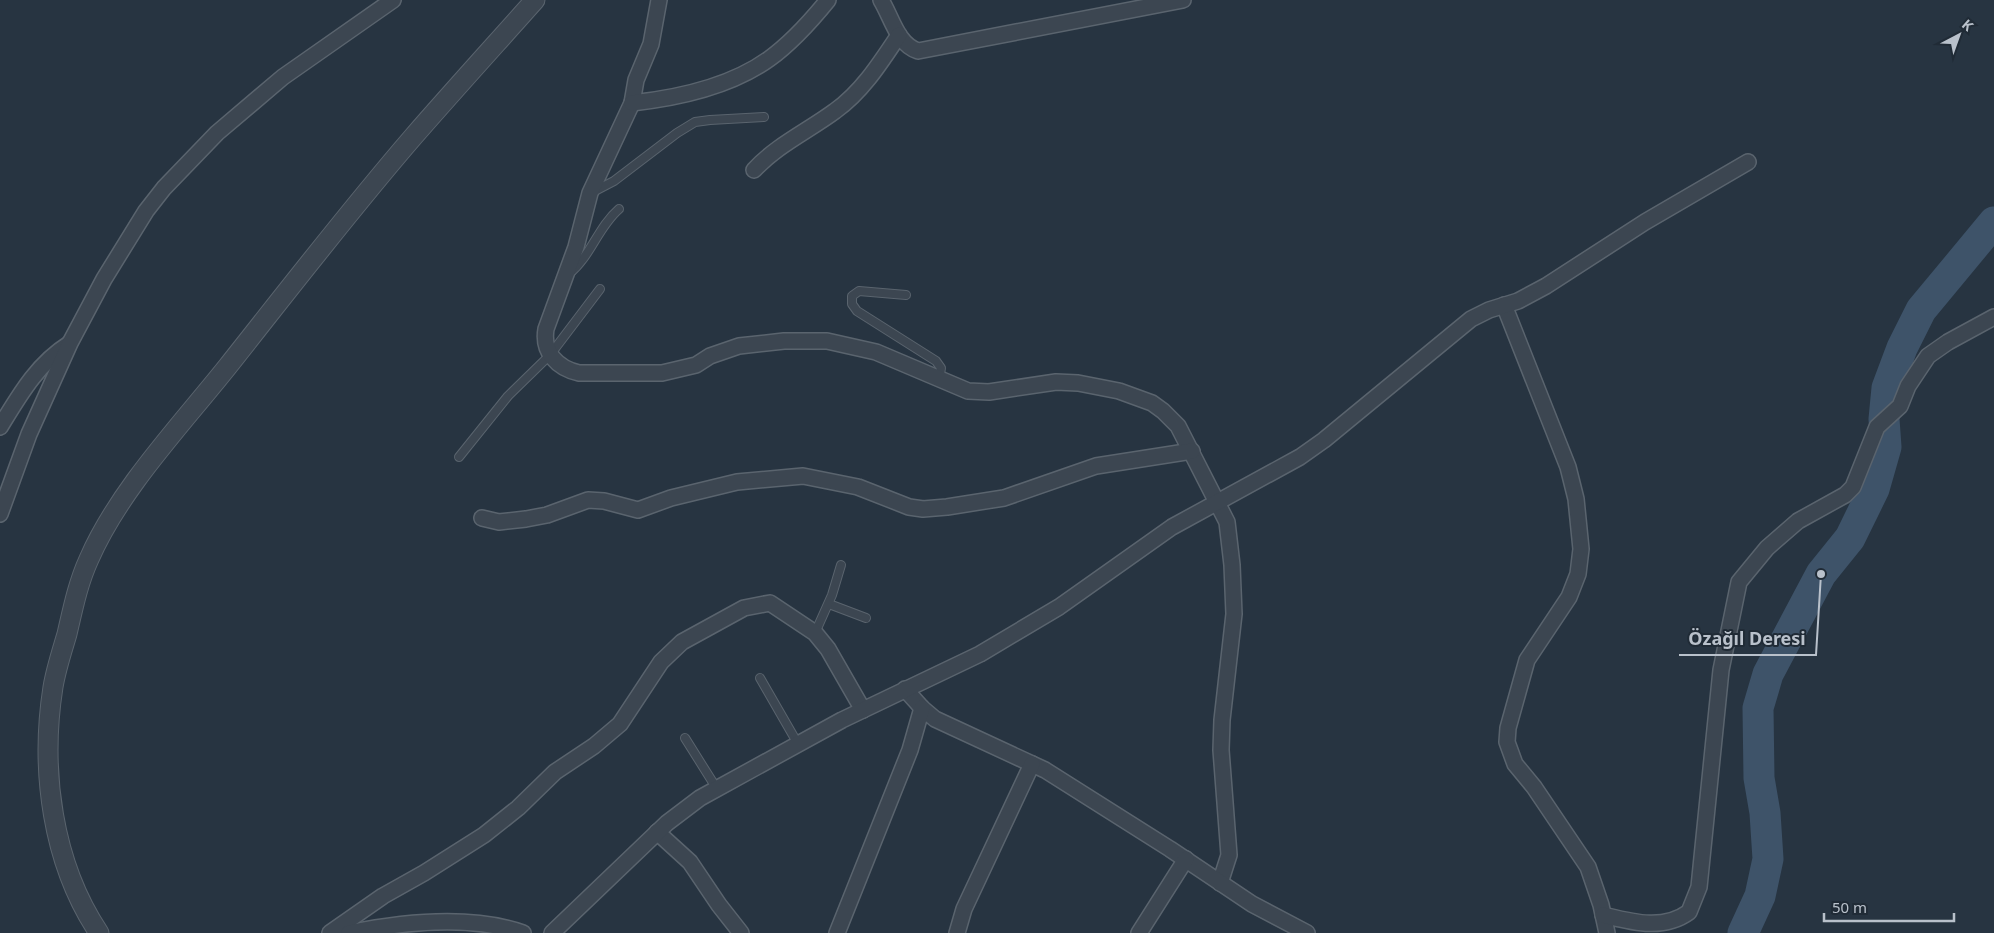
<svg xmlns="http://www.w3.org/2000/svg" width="1994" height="933" viewBox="0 0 1994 933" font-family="'Noto Sans',sans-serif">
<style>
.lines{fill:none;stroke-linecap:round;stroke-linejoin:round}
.river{stroke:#3e5369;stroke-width:31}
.service-casing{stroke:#5a646e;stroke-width:10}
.minor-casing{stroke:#5a646e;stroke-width:18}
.tertiary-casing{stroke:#5a646e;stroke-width:21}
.service{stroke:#3c4651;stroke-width:8}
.minor{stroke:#3c4651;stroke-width:15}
.tertiary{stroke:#3c4651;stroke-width:19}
.leader{fill:none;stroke:#b9c1cb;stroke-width:2}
.callout-dot{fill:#b9c1cb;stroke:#202b36;stroke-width:2}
.callout-label{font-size:18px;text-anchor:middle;font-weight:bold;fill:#b9c1cb;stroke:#202b36;stroke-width:4;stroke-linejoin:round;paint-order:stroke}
</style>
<rect width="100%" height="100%" fill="#273441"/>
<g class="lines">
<!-- river -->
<polyline class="river" points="1743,933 1760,896 1768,859 1765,813 1759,778 1758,708 1768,674 1821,574 1850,538 1874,489 1886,447 1884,419 1887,388 1902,348 1921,310 1994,222"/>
<!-- service casing -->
<g class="service-casing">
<g id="service">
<polyline points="591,193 614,181 677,133 695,122 710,120 764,117"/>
<path d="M569,274c22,-18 29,-47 50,-65"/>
<polyline points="906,295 859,291 852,296 852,304 857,311 936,361 941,368 939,380"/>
<polyline points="459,457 508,396 550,355 600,289"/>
<polyline points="829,604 866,618"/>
<polyline points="815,633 832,595 841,565"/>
<polyline points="760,678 798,744"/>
<polyline points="685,738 717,789"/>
</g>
</g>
<!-- minor casing -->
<g class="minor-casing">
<g id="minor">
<path d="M659,0l-8,44 -15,36 -4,23 -42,90 -14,54 -30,82c-4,23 11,39 33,44h83l34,-8 14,-9 29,-10 45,-5h43l49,11 92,39 21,1 67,-10 22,1 41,8 33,12 11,8 15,15 49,96 5,43 2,49 -12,106 -1,30 8,105 -9,28"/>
<path d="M881,0c11,18 16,44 37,51l265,-51"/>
<path d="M632,103c46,-5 98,-16 137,-44 22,-16 42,-38 59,-59"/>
<path d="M754,170c23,-25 54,-39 81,-59 27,-19 46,-49 64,-76"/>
<polyline points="1504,305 1568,467 1576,499 1581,549 1578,574 1569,597 1527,660 1508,728 1507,742 1515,764 1534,787 1588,867 1601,905 1607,933"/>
<path d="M0,427c19,-31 37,-63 69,-83"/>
<polyline points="0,514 29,434 70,343 104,279 146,211 164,188 217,133 283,77 393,0"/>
<polyline points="482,518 499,522 526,519 547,515 588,500 604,501 638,510 671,498 737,482 803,476 858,487 909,507 923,509 947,507 1004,498 1096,466 1192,451"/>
<polyline points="905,689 922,708 935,719 1045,770 1170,849 1252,904 1307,933"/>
<polyline points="657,832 690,862 719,905 741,933"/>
<path d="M1603,915c29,7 60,16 86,-3l10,-25 22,-217 18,-88 28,-34 31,-27 47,-26 8,-8 24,-60 23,-21 8,-20 20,-30 20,-14 46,-25"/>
<polyline points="330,933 383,896 424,873 484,835 518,808 555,772 594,746 620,724 661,662 682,642 744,608 770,603 815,633 828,649 863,710"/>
<path d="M349,933c54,-11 122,-18 174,0"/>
<polyline points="552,933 667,823 700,798 842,720 980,654 1059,607 1172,527 1300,457 1324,440 1471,319 1489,310 1518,301 1546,286 1645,222 1748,162"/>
<polyline points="837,933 910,750 922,708"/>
<polyline points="957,933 964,909 1032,764"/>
<polyline points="1139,933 1186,859"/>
</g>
</g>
<!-- tertiary casing -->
<g class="tertiary-casing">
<path id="tertiary" d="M99,933c-47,-70 -59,-163 -46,-246 3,-18 9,-36 14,-53 6,-26 11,-51 22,-75 30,-69 92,-134 139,-193 61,-77 121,-155 185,-229 40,-46 81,-91 122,-137"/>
</g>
<!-- service -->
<use href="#service" class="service"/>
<!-- minor -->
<use href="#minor" class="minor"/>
<!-- tertiary -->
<use href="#tertiary" class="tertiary"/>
</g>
<!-- callouts -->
<path class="leader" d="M1821 574L1816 655H1679"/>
<circle class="callout-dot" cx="1821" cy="574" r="5"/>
<g class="callout-label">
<text x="1747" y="645">Özağıl Deresi</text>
</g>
<!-- north arrow -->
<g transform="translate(1959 35) rotate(41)" stroke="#202b36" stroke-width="4" paint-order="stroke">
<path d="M0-4L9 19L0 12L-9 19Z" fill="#b9c1cb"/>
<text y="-8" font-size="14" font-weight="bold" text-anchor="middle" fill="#b9c1cb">K</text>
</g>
<!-- scale -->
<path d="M1824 913v8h130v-8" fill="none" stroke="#b9c1cb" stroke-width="2.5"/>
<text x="1832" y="913" font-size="15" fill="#b9c1cb" stroke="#202b36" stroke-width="4" paint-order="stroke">50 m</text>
</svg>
